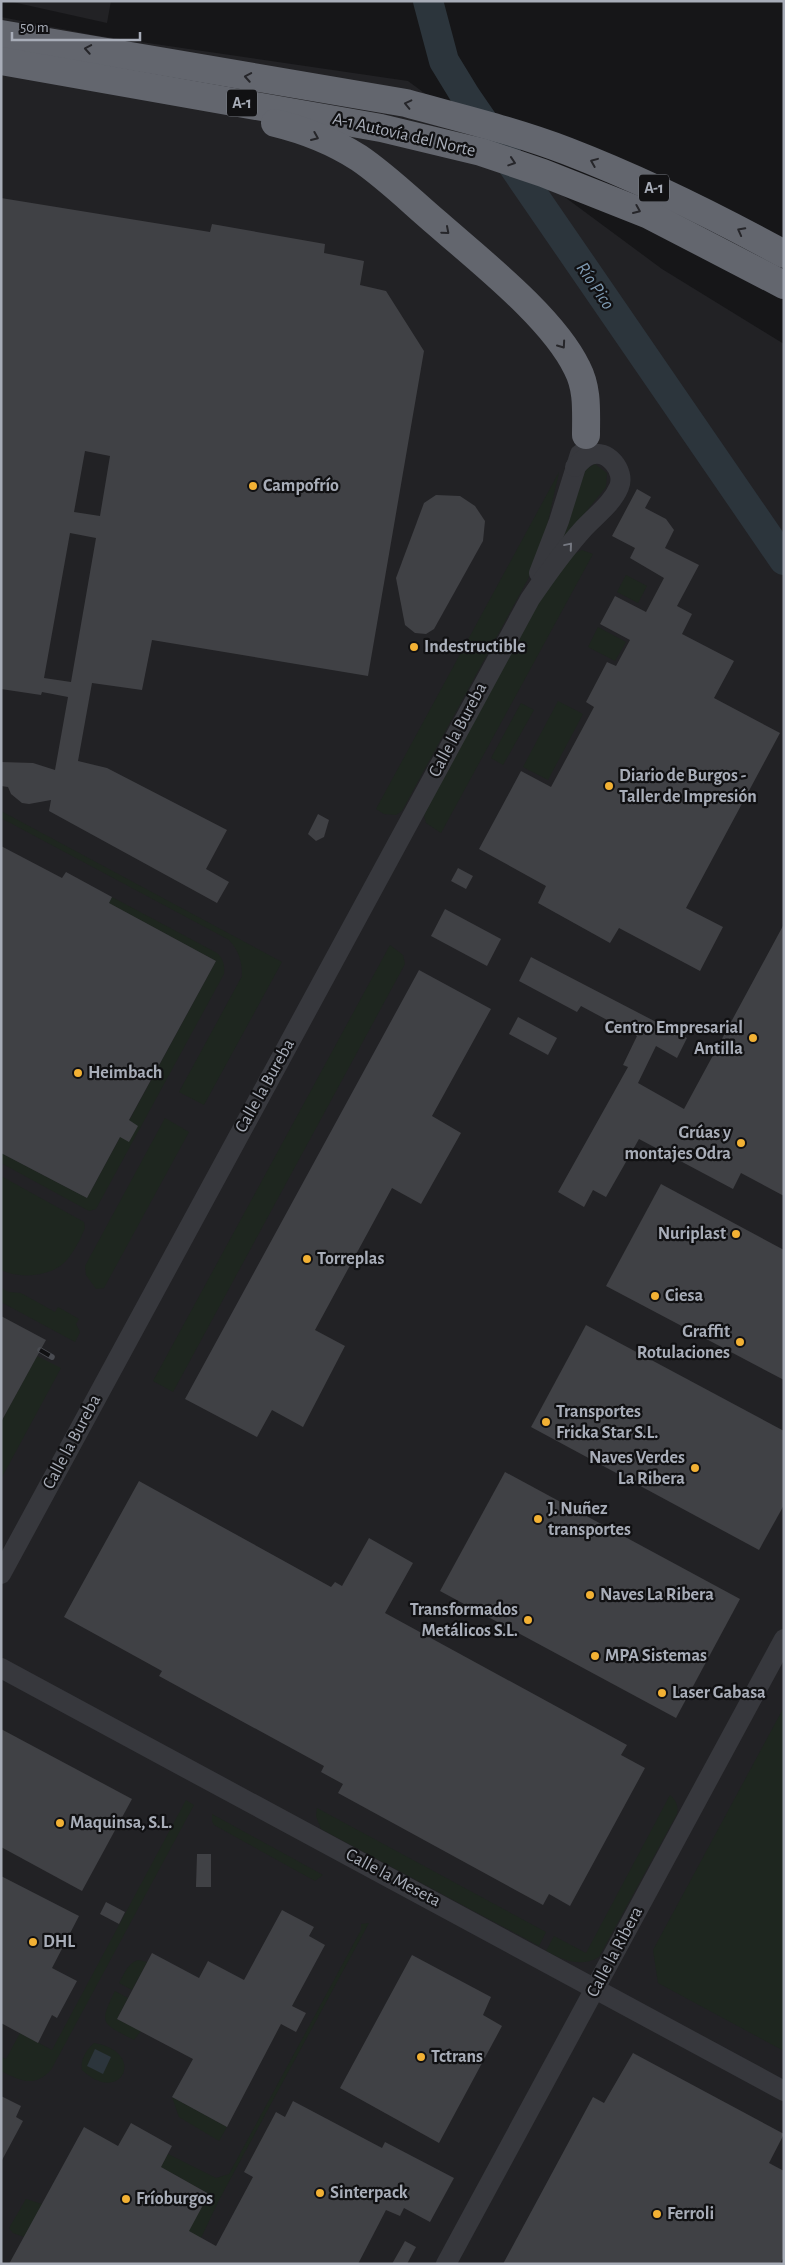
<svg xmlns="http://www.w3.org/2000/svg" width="785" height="2265" viewBox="0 0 785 2265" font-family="'Alegreya Sans',sans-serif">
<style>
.built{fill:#222225}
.green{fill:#1e261f}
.water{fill:#2c353c}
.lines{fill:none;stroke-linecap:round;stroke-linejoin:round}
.river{stroke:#2c353c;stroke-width:30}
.building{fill:#404145;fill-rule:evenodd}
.street{stroke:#37383d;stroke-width:20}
.highway{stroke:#63666e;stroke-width:28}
.rail-casing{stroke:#4a4c52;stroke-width:5.5}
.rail{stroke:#111113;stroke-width:4;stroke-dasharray:11;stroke-linecap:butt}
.oneway{stroke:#26262a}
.oneway2{stroke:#757881}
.poi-dot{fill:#f2b134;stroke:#111113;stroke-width:2}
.labels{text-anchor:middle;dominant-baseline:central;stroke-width:4.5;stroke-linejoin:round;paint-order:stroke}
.shield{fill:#111113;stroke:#7b7e86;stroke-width:1}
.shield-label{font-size:16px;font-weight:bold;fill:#a8adb8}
.street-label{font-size:18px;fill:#a8adb8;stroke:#111113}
.poi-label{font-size:18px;font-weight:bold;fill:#a8adb8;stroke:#111113;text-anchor:start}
.water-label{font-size:19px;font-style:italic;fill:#7f9bb3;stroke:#111113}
</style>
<rect width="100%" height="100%" fill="#161618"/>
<!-- built -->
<g class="built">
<polygon points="8,1 111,1 107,23"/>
<polygon points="1,17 93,35 408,81 662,269 784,344 784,2264 1,2264"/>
</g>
<!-- green -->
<g class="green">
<polygon points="595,464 607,473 606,487 558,546 586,469"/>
<polygon points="559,472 544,539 528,579 402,811 396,815 384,814 376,809"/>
<polygon points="582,550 593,554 441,833 426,823 424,815 536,602 574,554"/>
<polygon points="626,575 647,586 638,603 617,592"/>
<polygon points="598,627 626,642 615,661 588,647"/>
<polygon points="558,701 583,714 548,780 523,767"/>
<polygon points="521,703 534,710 503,765 491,758"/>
<path d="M1,811l281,151 -78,143 -25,-13 63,-116c0,-15 -3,-25 -13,-36l-228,-122z"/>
<path d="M112,897l105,56c6,6 8,11 7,21l-128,235 -7,2 -88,-48v-10l86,45 129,-237 -107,-58z"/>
<polygon points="390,945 403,955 405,964 173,1392 153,1381"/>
<polygon points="165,1118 189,1132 104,1288 96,1289 86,1275 85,1266"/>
<path d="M1,1176l83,46 1,6c-5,12 -11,24 -20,34 -15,15 -46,17 -64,8z"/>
<polygon points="1,1288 9,1292 21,1293 55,1312 58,1307 79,1319 76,1324 80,1332 75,1342 1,1302"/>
<polygon points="37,1356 61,1368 1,1479 1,1422"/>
<polygon points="784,1707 784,2051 658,1983 653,1950"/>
<path d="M670,1795c6,5 9,12 7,19l-78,143c-18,11 -36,3 -53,-6l8,-15 32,17z"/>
<path d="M186,1800l8,5 -143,265c-17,18 -30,11 -50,1v-14l5,2 14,-26 32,17z"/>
<polygon points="317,1808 546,1932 539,1946 321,1829 316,1816"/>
<polygon points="212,1814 323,1875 315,1881 214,1825 212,1821"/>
<polygon points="369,1923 219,2200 201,2238 170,2264 209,2194 161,2167 168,2154 216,2178 229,2174 361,1930 361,1924"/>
<path d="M138,1960l9,2 -15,28 -13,-7c5,-9 9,-20 19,-23z"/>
<path d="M115,1991l13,7 -11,21 24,12 -7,9c-32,-17 -36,-15 -19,-49z"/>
<path d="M94,2043c54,9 27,64 -12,27 -2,-10 4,-20 12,-27z"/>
<polygon points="172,2097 227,2127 219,2141 179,2117"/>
<polygon points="26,2199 42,2204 24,2237 13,2233 9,2228"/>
</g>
<!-- water -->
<polygon class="water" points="95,2049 111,2057 103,2074 87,2066"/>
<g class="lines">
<!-- river -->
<polyline class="river" points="428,1 444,61 466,97 784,560"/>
</g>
<!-- building -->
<g class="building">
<path d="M1,198l209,34 2,-8 113,20 -1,9 40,8 -4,24 26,6 38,60 -56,325 -216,-36 -10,50 -50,-7 -14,78 29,7 120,62 -21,39 23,13 -12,21 -168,-92 2,-11 -22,4 -7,-1 -11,-9 -3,-7 -7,-1v-24l32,1 22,7 13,-73 -26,-5 -1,3 -40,-6zM85,451l25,5 -10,60 -26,-4zM70,533l26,5 -25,144 -27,-4z"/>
<polygon points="637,489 651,497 645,508 666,519 674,530 665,548 699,565 677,606 692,614 682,634 734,661 714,698 780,733 686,908 723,927 700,971 619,928 610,943 538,903 546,886 479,849 521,771 551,787 594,707 586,702 607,662 616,666 630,640 600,624 615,596 646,612 664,578 630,558 635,548 612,536"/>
<polygon points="436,495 460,496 475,506 485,521 483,541 434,629 426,634 415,633 405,625 396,578 424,503"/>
<polygon points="318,814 329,820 324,837 316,841 308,834"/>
<polygon points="1,846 62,878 66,872 112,897 109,903 216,961 129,1120 138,1126 129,1142 120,1137 87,1198 1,1153"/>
<polygon points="458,868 473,876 466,889 451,881"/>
<polygon points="445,909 501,939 487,966 431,936"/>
<polygon points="784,924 784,1196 741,1173 733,1189 639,1139 606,1197 593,1190 584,1207 558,1192 628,1067 623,1065 637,1036 581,1006 577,1012 519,981 531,957 687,1038 677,1058 656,1046 638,1083 684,1109"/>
<polygon points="419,970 491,1009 432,1116 461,1133 421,1204 392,1188 315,1330 345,1346 303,1427 272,1410 257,1437 185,1399"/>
<polygon points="518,1017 557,1038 548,1055 509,1034"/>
<polygon points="661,1184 784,1250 784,1380 606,1286"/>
<polygon points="1,1316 46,1340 1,1422"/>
<polygon points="586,1325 784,1431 784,1505 759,1550 531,1427"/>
<polygon points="505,1472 740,1599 676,1718 440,1591"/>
<polygon points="139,1481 331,1587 335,1582 342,1586 369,1538 413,1563 385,1613 627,1745 621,1755 645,1768 570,1906 549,1894 543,1905 338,1793 343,1784 321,1772 324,1766 159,1676 162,1671 64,1617"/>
<polygon points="1,1729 132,1799 82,1891 1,1847"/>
<polygon points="197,1854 211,1854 211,1887 196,1887"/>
<polygon points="1,1876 79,1916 52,1968 77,1981 57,2018 52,2015 38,2043 1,2023"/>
<polygon points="106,1902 125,1912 119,1924 100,1914"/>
<polygon points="282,1910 314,1927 309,1936 325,1945 292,2006 306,2013 296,2032 281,2024 227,2127 172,2097 193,2059 117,2019 152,1953 199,1978 208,1961 244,1980"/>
<polygon points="412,1955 491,1997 483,2015 502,2026 439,2143 340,2088"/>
<polygon points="633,2053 784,2134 769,2163 784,2171 784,2257 780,2264 503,2264 593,2097 604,2103"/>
<polygon points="1,2096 21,2106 16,2117 23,2121 1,2162"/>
<polygon points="293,2101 382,2148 385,2142 454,2178 430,2222 404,2208 400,2216 386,2210 358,2264 9,2264 84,2127 118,2146 131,2123 172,2146 161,2167 209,2194 189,2231 216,2246 253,2177 244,2172 276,2112 285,2117"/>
<polygon points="405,2241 416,2247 407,2264 392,2264"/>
</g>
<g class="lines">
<!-- street -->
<g class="street">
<polyline points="539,573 559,521 580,454"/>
<path d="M1,1574l529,-975c17,-25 34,-49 54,-71 12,-13 28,-24 35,-41 7,-16 -12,-39 -29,-32 -6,2 -11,8 -15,12"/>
<polyline points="1,1668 784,2091"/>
<polyline points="446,2264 784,1639"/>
</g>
<!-- highway -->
<g class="highway">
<path d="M1,34l405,69c54,15 109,28 161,48 75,29 146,64 217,103"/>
<polyline points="1,61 381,128 481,152 543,173 649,215 784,285"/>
<path d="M275,123c29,7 59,19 84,35 28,19 53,44 79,66 42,37 115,94 139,144 11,21 9,43 9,67"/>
</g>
<!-- rail casing -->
<g class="rail-casing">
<polyline id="rail" points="40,1350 52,1357"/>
</g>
<!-- rail -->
<use href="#rail" class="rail"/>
</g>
<!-- one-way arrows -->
<defs><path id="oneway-chevron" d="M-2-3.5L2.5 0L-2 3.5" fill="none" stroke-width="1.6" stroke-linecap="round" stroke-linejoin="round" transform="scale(1.25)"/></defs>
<g class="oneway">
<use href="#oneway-chevron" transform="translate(88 49) rotate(-170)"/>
<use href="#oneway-chevron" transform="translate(248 77) rotate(-170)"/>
<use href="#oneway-chevron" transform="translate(408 104) rotate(-167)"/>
<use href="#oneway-chevron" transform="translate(315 137) rotate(23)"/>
<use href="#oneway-chevron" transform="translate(512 162) rotate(18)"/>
<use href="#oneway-chevron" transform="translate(594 162) rotate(-158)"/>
<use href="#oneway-chevron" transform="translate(637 210) rotate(23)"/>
<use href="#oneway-chevron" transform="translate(446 231) rotate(41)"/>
<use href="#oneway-chevron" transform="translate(741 231) rotate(-152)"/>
<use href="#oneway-chevron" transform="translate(562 345) rotate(55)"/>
</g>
<use class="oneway2" href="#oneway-chevron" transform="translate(569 546) rotate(-50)"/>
<!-- markers -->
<g class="poi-dot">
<circle cx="253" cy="486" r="5"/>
<circle cx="414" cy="647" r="5"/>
<circle cx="609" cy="786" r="5"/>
<circle cx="753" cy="1038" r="5"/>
<circle cx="78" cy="1073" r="5"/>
<circle cx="741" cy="1143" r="5"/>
<circle cx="736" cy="1234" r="5"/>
<circle cx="307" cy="1259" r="5"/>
<circle cx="655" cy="1296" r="5"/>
<circle cx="740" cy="1342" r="5"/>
<circle cx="546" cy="1422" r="5"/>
<circle cx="695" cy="1468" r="5"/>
<circle cx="538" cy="1519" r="5"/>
<circle cx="590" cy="1595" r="5"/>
<circle cx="528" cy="1620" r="5"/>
<circle cx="595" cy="1656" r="5"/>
<circle cx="662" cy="1693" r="5"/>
<circle cx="60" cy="1823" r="5"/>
<circle cx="33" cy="1942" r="5"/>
<circle cx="421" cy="2057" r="5"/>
<circle cx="320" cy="2193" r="5"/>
<circle cx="126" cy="2199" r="5"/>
<circle cx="657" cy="2214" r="5"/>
</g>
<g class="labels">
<!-- shield labels -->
<g class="shield">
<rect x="227" y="89.5" width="30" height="27" rx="4"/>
<rect x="639" y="174.5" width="30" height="27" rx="4"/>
</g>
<g class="shield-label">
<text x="242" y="103">A-1</text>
<text x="654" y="188">A-1</text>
</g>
<!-- street labels -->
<g class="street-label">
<text transform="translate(404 135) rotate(13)">A-1 Autovía del Norte</text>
<text transform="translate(458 730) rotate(-62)">Calle la Bureba</text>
<text transform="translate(265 1086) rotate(-61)">Calle la Bureba</text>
<text transform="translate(72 1442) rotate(-62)">Calle la Bureba</text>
<text transform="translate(393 1878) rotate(28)">Calle la Meseta</text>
<text transform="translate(615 1952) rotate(-62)">Calle la Ribera</text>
</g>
<!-- poi labels -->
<g class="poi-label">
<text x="263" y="486">Campofrío</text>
<text x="424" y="647">Indestructible</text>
<text x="619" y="776">Diario de Burgos -<tspan x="619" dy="21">Taller de Impresión</tspan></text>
<text x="743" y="1028" text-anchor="end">Centro Empresarial<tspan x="743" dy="21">Antilla</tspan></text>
<text x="88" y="1073">Heimbach</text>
<text x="731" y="1133" text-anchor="end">Grúas y<tspan x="731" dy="21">montajes Odra</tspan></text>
<text x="726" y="1234" text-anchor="end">Nuriplast</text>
<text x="317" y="1259">Torreplas</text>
<text x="665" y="1296">Ciesa</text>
<text x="730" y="1332" text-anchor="end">Graffit<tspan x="730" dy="21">Rotulaciones</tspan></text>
<text x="556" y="1412">Transportes<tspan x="556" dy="21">Fricka Star S.L.</tspan></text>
<text x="685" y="1458" text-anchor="end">Naves Verdes<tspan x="685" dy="21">La Ribera</tspan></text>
<text x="548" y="1509">J. Nuñez<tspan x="548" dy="21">transportes</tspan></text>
<text x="600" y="1595">Naves La Ribera</text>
<text x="518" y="1610" text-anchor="end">Transformados<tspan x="518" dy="21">Metálicos S.L.</tspan></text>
<text x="605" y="1656">MPA Sistemas</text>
<text x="672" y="1693">Laser Gabasa</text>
<text x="70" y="1823">Maquinsa, S.L.</text>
<text x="43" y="1942">DHL</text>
<text x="431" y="2057">Tctrans</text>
<text x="330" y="2193">Sinterpack</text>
<text x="136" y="2199">Fríoburgos</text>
<text x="667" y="2214">Ferroli</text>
</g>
<!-- water labels -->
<g class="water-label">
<text transform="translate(595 286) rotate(56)">Río Pico</text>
</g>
</g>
<!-- border -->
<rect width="785" height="2265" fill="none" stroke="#a8adb8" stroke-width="5"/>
<!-- scale -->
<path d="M12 32v8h128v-8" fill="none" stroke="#a8adb8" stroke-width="2.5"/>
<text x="20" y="32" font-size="15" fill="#a8adb8" stroke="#111113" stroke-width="4" paint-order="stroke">50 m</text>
</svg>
